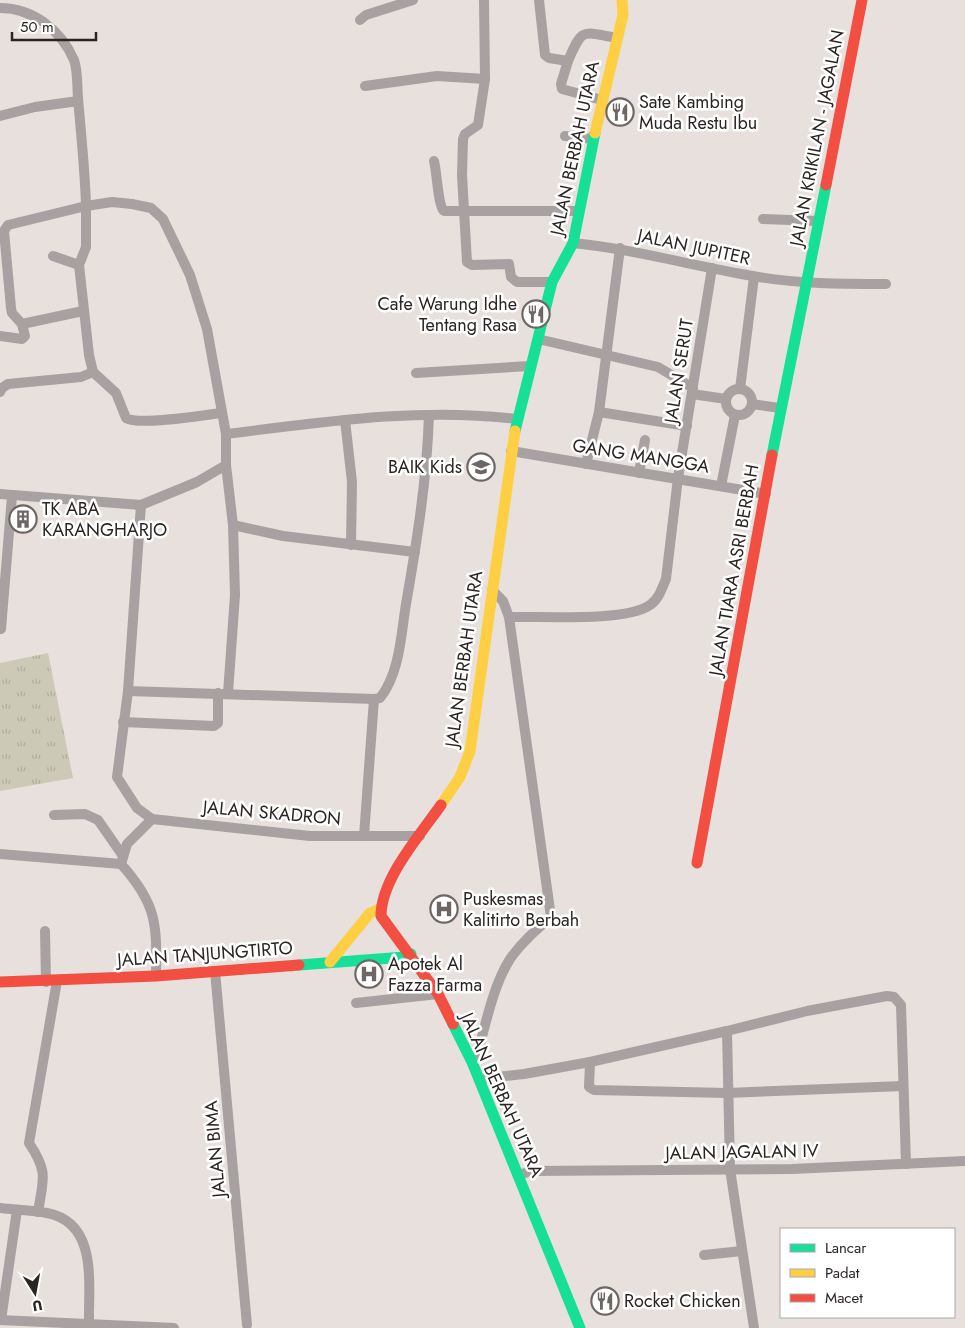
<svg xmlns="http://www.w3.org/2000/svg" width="965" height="1328" viewBox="0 0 965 1328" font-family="Jost,sans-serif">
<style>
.grass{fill:url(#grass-tufts)}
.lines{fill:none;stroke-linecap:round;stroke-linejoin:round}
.street{stroke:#a8a1a1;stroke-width:10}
.fast{stroke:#16e098;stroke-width:11}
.slow{stroke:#ffcf43;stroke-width:11}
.jam{stroke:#f24e42;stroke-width:11}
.labels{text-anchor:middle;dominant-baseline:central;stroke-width:5;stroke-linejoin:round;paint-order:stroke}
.poi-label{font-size:18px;fill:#2a2523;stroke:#fff;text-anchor:start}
.street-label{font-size:18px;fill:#2a2523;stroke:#fff}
</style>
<defs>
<pattern id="grass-tufts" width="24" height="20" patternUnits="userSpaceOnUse" patternTransform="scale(1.25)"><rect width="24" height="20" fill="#cccab7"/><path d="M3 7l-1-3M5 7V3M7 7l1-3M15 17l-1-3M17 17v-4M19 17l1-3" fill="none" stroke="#afad9d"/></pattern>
</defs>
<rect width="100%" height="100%" fill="#e7e0dc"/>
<!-- grass -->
<polygon class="grass" points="48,653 73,778 0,791 0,663"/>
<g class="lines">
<!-- street -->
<g class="street">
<polyline points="484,0 485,79 478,125 465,134 463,139 462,175 467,262 472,265 509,264 511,277 517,282 552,282"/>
<polyline points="539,0 545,55 549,58 568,61 561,84 562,89 602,100"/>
<path d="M0,8c33,0 61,22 74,52 4,11 3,27 4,38 3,36 7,72 8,108l26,-4 20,2 19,4 12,11 27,56 17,54 19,105v31l7,60 2,70 -7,98"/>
<polyline points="360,20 366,15 413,0"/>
<path d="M568,61c15,-35 14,-29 49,-23"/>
<polyline points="365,86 437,76 485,79"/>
<polyline points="0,116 35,107 78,101"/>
<polyline points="565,136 594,139"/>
<path d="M434,161c3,11 4,45 10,50h135"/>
<polyline points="763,219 819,221"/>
<path d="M573,243c61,6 120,23 180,33 44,8 89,8 133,8"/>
<polyline points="53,256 79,265"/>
<path d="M83,311l-61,13 -10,-11 -1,-5 -7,-77 4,-6 78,-19v41l-7,18 10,90 4,17 23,21 10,25c12,8 78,-3 96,-5"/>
<polyline points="0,336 22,339 25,336 22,324"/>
<polyline points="538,339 658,367 693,388"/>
<polyline points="416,373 530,366"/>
<circle cx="739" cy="402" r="13"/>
<polyline points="740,389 754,277"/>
<polyline points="0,392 2,388 8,384 81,377 93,372"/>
<polyline points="692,394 726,399"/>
<polyline points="752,404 780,408"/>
<polyline points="599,412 687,426"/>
<polyline points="345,420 352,482 351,545"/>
<path d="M226,434c97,-12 194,-27 291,-15"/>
<polyline points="511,451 766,494"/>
<polyline points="586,464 599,412 620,248"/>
<polyline points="639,473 645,440"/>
<polyline points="721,486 735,415"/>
<polyline points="0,494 141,505 197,482 226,465"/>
<path d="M141,505l-13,186 -11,86 20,31 15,11 -25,25 -6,20c36,40 36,60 35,112"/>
<polyline points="233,525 283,536 415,552"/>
<path d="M509,617c31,-1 118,5 141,-12 9,-6 12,-17 16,-26l12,-101 34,-210"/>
<polyline points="1,629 12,496"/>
<path d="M128,691l246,8 6,-1c20,-25 21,-64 26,-94 11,-63 21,-126 23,-189"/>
<polyline points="123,722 214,726 218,723 218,693"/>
<polyline points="54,815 85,814 98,820 123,856"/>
<polyline points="152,819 310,836 420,836"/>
<polyline points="364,836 374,699"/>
<polyline points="0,854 121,864"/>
<polyline points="45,931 46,982"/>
<polyline points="215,971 247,1325"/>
<polyline points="356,1003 438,994"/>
<polyline points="727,1031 730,1169 754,1328"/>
<path d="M472,1062l4,-4c10,-33 16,-70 34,-99 11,-16 26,-29 41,-42l-42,-300 -6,-16 -11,-11"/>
<polyline points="590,1062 589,1087 594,1090 727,1093 903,1086"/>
<polyline points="479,1079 524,1074 590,1062 727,1031 807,1011 887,996 894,997 901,1005 906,1164"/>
<polyline points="519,1175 531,1171 792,1169 965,1161"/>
<path d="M0,1208c15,2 31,2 47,5 52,10 41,72 42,112"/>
<path d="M38,1212c5,-33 11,-39 -9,-69l28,-162"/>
<polyline points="704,1255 742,1251"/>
<polyline points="0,1320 174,1328"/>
<polyline points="1,1320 17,1210"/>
</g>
<!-- fast -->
<g class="fast">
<polyline points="515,431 552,282 573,243 595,133"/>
<polyline points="772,455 826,185"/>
<polyline points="299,965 405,957 411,954"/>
<polyline points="453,1024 472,1062 580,1328"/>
</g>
<!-- slow -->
<g class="slow">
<polyline points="595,133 623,15 622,0"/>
<polyline points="441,805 460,777 470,751 515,431"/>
<polyline points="330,962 370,913 380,909"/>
</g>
<!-- jam -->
<g class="jam">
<polyline points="826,185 862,0"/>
<path d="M441,805c-21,30 -60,74 -60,111l57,78 15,30"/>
<polyline points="697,863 772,455"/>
<polyline points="0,982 156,976 299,965"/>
</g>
</g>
<!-- icons -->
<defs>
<g id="restaurant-ring" transform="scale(1.4375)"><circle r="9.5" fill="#fff" stroke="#6c6664" stroke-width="1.5"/><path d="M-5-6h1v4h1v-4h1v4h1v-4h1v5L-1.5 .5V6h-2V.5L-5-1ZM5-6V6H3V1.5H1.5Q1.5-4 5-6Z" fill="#6c6664"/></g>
<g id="school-ring" transform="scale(1.4375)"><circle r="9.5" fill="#fff" stroke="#6c6664" stroke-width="1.5"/><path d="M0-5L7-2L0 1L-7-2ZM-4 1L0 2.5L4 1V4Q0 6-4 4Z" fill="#6c6664"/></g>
<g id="building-ring" transform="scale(1.4375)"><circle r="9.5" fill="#fff" stroke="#6c6664" stroke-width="1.5"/><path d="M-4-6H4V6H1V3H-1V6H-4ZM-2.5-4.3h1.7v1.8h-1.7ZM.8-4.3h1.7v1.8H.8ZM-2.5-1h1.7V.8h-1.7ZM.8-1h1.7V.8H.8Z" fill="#6c6664"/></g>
<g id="hospital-ring" transform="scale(1.4375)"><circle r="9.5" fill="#fff" stroke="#6c6664" stroke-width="1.5"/><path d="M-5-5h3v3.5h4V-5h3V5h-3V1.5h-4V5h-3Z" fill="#6c6664"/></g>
</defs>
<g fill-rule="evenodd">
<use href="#restaurant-ring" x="620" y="112"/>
<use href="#restaurant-ring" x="536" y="314"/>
<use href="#school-ring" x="481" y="467"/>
<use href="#building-ring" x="23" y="519"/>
<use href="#hospital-ring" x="444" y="909"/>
<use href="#hospital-ring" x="369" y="974"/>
<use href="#restaurant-ring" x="605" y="1301"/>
</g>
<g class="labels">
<!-- poi labels -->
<g class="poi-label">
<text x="639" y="102">Sate Kambing<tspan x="639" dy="21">Muda Restu Ibu</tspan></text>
<text x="517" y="304" text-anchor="end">Cafe Warung Idhe<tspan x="517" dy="21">Tentang Rasa</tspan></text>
<text x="462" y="467" text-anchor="end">BAIK Kids</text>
<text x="42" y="509">TK ABA<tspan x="42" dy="21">KARANGHARJO</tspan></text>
<text x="463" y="899">Puskesmas<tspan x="463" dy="21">Kalitirto Berbah</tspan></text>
<text x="388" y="964">Apotek Al<tspan x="388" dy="21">Fazza Farma</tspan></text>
<text x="624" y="1301">Rocket Chicken</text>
</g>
<!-- street labels -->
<g class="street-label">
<text transform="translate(817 138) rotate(-79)">JALAN KRIKILAN - JAGALAN</text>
<text transform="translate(575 148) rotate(-78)">JALAN BERBAH UTARA</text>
<text transform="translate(694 247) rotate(12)">JALAN JUPITER</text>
<text transform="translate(679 371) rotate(-81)">JALAN SERUT</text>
<text transform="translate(641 456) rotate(9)">GANG MANGGA</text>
<text transform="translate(734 570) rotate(-80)">JALAN TIARA ASRI BERBAH</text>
<text transform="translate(464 659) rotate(-82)">JALAN BERBAH UTARA</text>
<text transform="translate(272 813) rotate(5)">JALAN SKADRON</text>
<text transform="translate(205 954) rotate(-4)">JALAN TANJUNGTIRTO</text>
<text transform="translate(502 1095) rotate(66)">JALAN BERBAH UTARA</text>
<text transform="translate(215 1149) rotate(-95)">JALAN BIMA</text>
<text transform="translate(742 1152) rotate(-1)">JALAN JAGALAN IV</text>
</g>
</g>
<!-- legend -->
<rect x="780" y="1228" width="175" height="90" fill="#ffffff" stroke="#aaa8a7"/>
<rect x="790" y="1244" width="25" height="8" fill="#16e098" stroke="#aaa8a7"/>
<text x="825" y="1253" font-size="15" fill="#2a2523">Lancar</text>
<rect x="790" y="1269" width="25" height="8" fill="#ffcf43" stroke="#aaa8a7"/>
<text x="825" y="1278" font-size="15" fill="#2a2523">Padat</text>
<rect x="790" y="1294" width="25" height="8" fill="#f24e42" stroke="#aaa8a7"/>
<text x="825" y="1303" font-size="15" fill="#2a2523">Macet</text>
<!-- north arrow -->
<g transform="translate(35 1293) rotate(169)" stroke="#ffffff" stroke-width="4" paint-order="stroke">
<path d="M0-4L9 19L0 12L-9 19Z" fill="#2a2523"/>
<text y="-8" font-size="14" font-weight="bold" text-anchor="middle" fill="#2a2523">U</text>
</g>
<!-- scale -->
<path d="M12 32v8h84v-8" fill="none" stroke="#2a2523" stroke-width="2.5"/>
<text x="20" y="32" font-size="15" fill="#2a2523" stroke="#ffffff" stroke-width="4" paint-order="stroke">50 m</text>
</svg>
